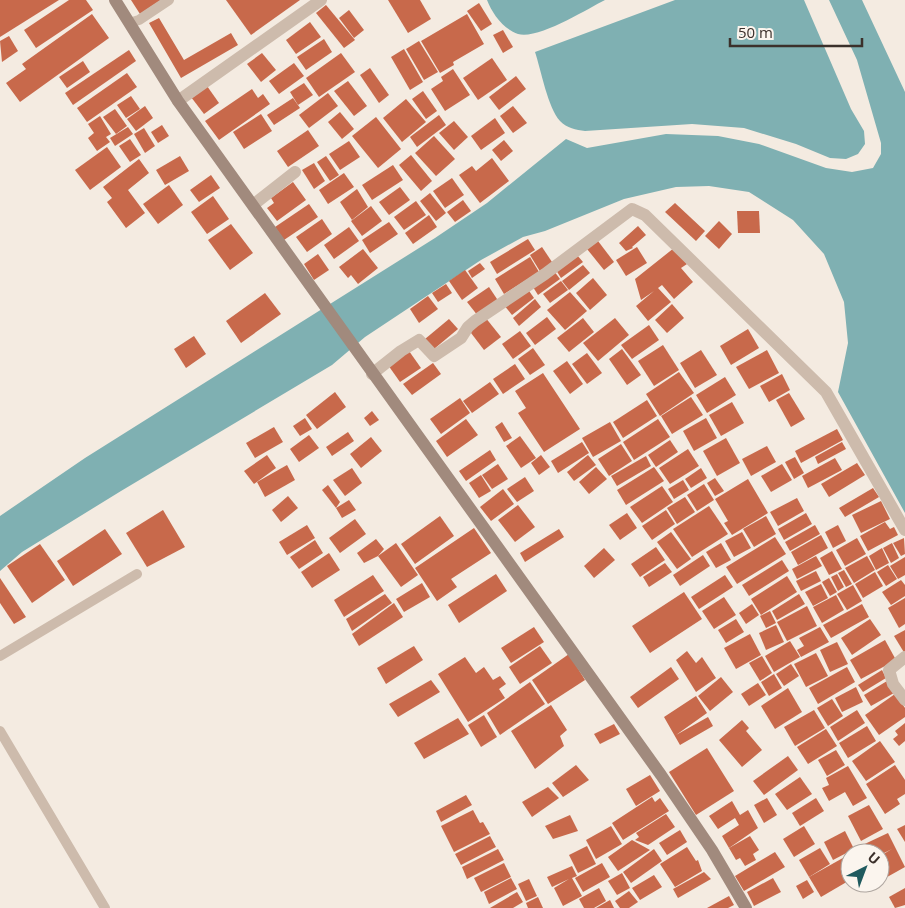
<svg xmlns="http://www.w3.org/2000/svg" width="905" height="908" viewBox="0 0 905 908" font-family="'Open Sans',sans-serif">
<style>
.water{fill:#7fb0b2}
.building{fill:#c8694b}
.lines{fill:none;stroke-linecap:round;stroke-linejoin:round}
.lane{stroke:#cdbbac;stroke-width:10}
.street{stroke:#cdbbac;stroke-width:12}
.secondary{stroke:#a18a7d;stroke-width:12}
</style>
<rect width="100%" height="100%" fill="#f4ebe1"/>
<!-- water -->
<g class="water">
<path d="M487,0h118c-18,9 -67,40 -87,34 -15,-5 -26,-21 -31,-34z"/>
<path d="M675,0h129l47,109 13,22 1,13 -7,10 -12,5 -16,-1 -34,-14 -52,-16 -52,-4 -107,7c-9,-1 -18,-3 -25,-10 -12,-13 -19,-51 -25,-69z"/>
<polygon points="829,0 862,0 905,92 905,513 838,392 848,343 844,302 824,254 793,220 749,192 709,186 676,187 624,199 545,231 523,237 481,260 365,337 332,365 121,491 22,552 0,571 0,516 85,458 435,238 487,203 566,139 587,148 666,134 718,136 759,144 826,168 852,172 873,168 881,154 881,143 857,60"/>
</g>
<!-- building -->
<g class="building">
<polygon points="0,0 59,0 0,37"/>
<polygon points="69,0 86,0 93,10 36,48 24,30"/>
<polygon points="131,0 161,0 140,14"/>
<polygon points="226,0 300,0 251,35"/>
<polygon points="388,0 420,0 431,19 408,33"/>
<polygon points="479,3 492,24 481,31 467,11"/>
<polygon points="326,5 355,40 344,48 316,13"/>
<polygon points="349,10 364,30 354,38 339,18"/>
<polygon points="92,14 109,38 20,102 6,83 26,69 22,64"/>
<polygon points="467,14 484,44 453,62 454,65 440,73 421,41"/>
<polygon points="159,18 184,60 231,33 238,45 181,78 149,23"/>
<polygon points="310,22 321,37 296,54 286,40"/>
<polygon points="503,30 513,47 503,53 493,35"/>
<polygon points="9,36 18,51 2,62 0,41"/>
<polygon points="324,39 332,52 306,70 297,57"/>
<polygon points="419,41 438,72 424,80 406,49"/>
<polygon points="404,49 423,82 410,90 391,57"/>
<polygon points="129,50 136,61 73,105 65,93"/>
<polygon points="262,53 276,70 261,82 247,64"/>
<polygon points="341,53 355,72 319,97 306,78"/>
<polygon points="492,58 507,80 478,100 463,78"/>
<polygon points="83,61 90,72 67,88 59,77"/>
<polygon points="294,63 304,76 279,94 269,81"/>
<polygon points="370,68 389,95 379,103 360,75"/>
<polygon points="453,69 470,95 445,111 431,89 443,81 441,77"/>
<polygon points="127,73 137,87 87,122 77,108"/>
<polygon points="516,76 526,89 499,110 489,97"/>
<polygon points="348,81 367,106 354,116 334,91"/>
<polygon points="304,83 313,95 298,105 290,92"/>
<polygon points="207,86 219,103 204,114 191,97"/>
<polygon points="252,89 258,98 263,94 270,104 219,140 205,121"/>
<polygon points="423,91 437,111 426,119 412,99"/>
<polygon points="328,93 338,106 309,128 299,115"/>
<polygon points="131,96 140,109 126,118 117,105"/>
<polygon points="293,98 300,108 274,125 267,115"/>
<polygon points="406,99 426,122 402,142 383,118"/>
<polygon points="145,106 153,118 136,131 127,119"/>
<polygon points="513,106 527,123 513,133 500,116"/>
<polygon points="115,109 127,126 116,134 103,117"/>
<polygon points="340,112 354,129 342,139 328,122"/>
<polygon points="261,114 272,131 244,149 233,132"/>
<polygon points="439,115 446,125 417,147 410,137"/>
<polygon points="100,116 111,134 106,137 110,142 97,151 88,138 94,133 88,124"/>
<polygon points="376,117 401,149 378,168 352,136"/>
<polygon points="495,118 505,133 481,150 471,136"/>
<polygon points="454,121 468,137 454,150 439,133"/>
<polygon points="162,125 169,136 158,143 151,132"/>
<polygon points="128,127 133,134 115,146 110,138"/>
<polygon points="144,128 155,146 145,153 134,134"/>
<polygon points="308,130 319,146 288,167 277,151"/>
<polygon points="434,136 455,159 436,176 415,153"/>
<polygon points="130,139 141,155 130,162 119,146"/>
<polygon points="504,140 513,151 501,161 492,150"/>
<polygon points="349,141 360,157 340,170 329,154"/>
<polygon points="107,147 121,167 90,190 75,170"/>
<polygon points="411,155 432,181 421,191 399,165"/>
<polygon points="180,156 189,171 165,185 156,170"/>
<polygon points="326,156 339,175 330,181 317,162"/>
<polygon points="492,158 509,181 480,203 459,175 472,166 476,171"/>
<polygon points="139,159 149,173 128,190 145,213 126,228 107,202 112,198 103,187"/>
<polygon points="314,163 325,181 314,189 302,170"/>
<polygon points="393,165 403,180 372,200 362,185"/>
<polygon points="344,173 354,187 328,204 319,190"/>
<polygon points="211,175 220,188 199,202 190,190"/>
<polygon points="452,178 464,195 445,208 433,191"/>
<polygon points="293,182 306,200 277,221 267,208 274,203 271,198"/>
<polygon points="169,185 183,205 158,224 143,204"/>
<polygon points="400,187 410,200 389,215 379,202"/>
<polygon points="357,189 368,207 352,220 340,202"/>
<polygon points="430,193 446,213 436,221 420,201"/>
<polygon points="213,196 229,219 207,234 191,212"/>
<polygon points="463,200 471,211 455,222 447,212"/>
<polygon points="416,201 426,215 404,230 394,217"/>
<polygon points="675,203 705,231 696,241 665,212"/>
<polygon points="309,204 318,217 284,240 275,227"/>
<polygon points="371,206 382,221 362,236 351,221"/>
<polygon points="737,211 759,211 760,233 738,233"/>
<polygon points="429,215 437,227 413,244 405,233"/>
<polygon points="322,219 332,234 307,252 296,237"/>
<polygon points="719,221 732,234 719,249 705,236"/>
<polygon points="389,222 398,234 370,253 362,240"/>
<polygon points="231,224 253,253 230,270 208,240"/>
<polygon points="638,226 646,235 632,247 633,248 626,251 619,243"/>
<polygon points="349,227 359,241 334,259 324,245"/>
<polygon points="528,239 535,250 497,274 490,262"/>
<polygon points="598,241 614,262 604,270 587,249"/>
<polygon points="542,247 554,265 541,273 530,255"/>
<polygon points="637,247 647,263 626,276 616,260"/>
<polygon points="674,248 687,264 681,268 693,282 674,299 662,285 658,288 671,302 648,321 636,306 654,291 641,300 635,279"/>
<polygon points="363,249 378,268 358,284 351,275 348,278 339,267"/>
<polygon points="318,254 329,270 314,280 304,264"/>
<polygon points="577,255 583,262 561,278 556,270"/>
<polygon points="530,257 539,272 504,294 495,279"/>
<polygon points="480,263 485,269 472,278 468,271"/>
<polygon points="583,265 590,273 569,290 562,281"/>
<polygon points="465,270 478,288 462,300 449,281"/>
<polygon points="554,271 560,279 538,295 533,287"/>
<polygon points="593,278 607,295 590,310 576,293"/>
<polygon points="561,281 568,290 550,303 543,294"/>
<polygon points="446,284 452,293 438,302 432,293"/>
<polygon points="489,287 499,302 478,316 467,302"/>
<polygon points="527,288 534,298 512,315 504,305"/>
<polygon points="570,292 587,311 565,330 547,310"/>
<polygon points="265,293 281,314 241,343 226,321"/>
<polygon points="428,296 438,309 419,323 410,309"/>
<polygon points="535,299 541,307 519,326 513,318"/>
<polygon points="672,304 684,318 667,333 655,320"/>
<polygon points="485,317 501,337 484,350 468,329"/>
<polygon points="547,317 556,329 535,345 526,333"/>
<polygon points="583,318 594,332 569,352 557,338"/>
<polygon points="615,318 629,335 598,361 583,343"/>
<polygon points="449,319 458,329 434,349 425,339"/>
<polygon points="649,325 659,340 632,359 621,345"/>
<polygon points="748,329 759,348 731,365 720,346"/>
<polygon points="520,331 531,346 513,359 502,344"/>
<polygon points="194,336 206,354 186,368 174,349"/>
<polygon points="663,345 679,370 654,386 638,361"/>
<polygon points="533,348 545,365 530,375 518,359"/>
<polygon points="622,349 641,375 627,385 609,359"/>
<polygon points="701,350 717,375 695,388 680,363"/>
<polygon points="767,350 779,373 749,389 736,367"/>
<polygon points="409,351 421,368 400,382 388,365"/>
<polygon points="587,353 602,373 587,384 572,364"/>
<polygon points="567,361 583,384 570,394 553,371"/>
<polygon points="433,363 441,374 412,395 403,384"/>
<polygon points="515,364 525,379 503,394 493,379"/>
<polygon points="679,372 694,393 660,416 646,394"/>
<polygon points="543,373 580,429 544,452 518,413 526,408 515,391"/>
<polygon points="782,374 790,390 769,402 760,386"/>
<polygon points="725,377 736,395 707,413 696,395"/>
<polygon points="490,382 499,394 472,413 463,401"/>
<polygon points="335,392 346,407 317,429 306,415"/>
<polygon points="789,393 805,419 791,427 776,400"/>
<polygon points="691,397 703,415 672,434 661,416"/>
<polygon points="460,398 470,413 441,434 430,419"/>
<polygon points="647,400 657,416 623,438 613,422"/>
<polygon points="732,402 744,423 721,436 709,415"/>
<polygon points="372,411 379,420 370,426 364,418"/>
<polygon points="305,418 312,429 300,436 293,426"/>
<polygon points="706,418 717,438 694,451 683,431"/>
<polygon points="466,419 478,435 447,457 436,441"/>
<polygon points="658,419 670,437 634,460 623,442"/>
<polygon points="502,422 512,438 504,442 495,427"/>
<polygon points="610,422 621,441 593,457 582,438"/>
<polygon points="274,427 283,442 255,458 246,443"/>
<polygon points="837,429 843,440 801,463 795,451"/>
<polygon points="348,432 354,441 332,456 326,447"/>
<polygon points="309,435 319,448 299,462 290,449"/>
<polygon points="520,436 536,458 521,468 506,446"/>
<polygon points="371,437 382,451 361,468 350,454"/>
<polygon points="726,438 740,463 717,476 703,451"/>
<polygon points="670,440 678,452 656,467 648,455"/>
<polygon points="582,442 589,453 558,473 551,461"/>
<polygon points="842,442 846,449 818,464 815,457"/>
<polygon points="621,444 632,461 609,476 598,459"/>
<polygon points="767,446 776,462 751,476 742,459"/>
<polygon points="688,449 699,466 670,484 659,468"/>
<polygon points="490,450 496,460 466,481 459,471"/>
<polygon points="267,455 276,468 254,484 244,471"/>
<polygon points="541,455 550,467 539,475 531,463"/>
<polygon points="588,455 596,465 574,481 567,472"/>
<polygon points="646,456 651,466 617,486 611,476"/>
<polygon points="795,457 804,473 794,479 785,462"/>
<polygon points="835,458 842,470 808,488 802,476"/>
<polygon points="857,463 865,475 829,497 821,484"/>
<polygon points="498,464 508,479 492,489 482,475"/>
<polygon points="782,464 792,480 771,492 761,476"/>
<polygon points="287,465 295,480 265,497 257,482"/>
<polygon points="596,467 607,479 589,494 579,482"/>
<polygon points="654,467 664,481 626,505 617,490"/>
<polygon points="352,468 362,483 345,496 333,480"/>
<polygon points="701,468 707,478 691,488 685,479"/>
<polygon points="481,475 491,491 479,498 469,483"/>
<polygon points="525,477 534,491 517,502 507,489"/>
<polygon points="715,478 724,491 715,496 707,483"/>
<polygon points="748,479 768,513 732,535 724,523 728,521 715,499"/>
<polygon points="683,480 689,490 674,499 668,489"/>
<polygon points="704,484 714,500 697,511 687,495"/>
<polygon points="328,485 340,502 336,508 322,490"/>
<polygon points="662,486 673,502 642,523 630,507"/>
<polygon points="873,488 879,497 845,517 839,508"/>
<polygon points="503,489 514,504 491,521 480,507"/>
<polygon points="288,496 298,508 281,522 272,510"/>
<polygon points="685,497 695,512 677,524 667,508"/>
<polygon points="797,498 804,511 778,526 770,512"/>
<polygon points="349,500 356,510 342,518 336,508"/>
<polygon points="881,501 890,519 861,533 852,515"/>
<polygon points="518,505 535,527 515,542 498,520"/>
<polygon points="709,506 728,534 692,557 673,529"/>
<polygon points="163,510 185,547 147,567 126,533"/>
<polygon points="666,510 675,524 652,540 642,526"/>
<polygon points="627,513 637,528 620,540 609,525"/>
<polygon points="806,513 812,524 784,540 778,529"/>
<polygon points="440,516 454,536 415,564 401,544"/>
<polygon points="766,516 776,534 754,547 743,529"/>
<polygon points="355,519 366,534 340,553 329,538"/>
<polygon points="885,522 890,529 894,527 898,535 868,551 860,536"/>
<polygon points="307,525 315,538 287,555 279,542"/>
<polygon points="815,525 820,534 790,551 785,542"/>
<polygon points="838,525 846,541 833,548 825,532"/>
<polygon points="474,528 491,553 451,579 457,587 437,601 415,568"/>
<polygon points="105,529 122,554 73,586 57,561"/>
<polygon points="559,529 564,537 525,562 520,553"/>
<polygon points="671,532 691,559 677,569 657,542"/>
<polygon points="742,532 751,548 734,557 725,541"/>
<polygon points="821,535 828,548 798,565 791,552"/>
<polygon points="775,537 786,554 737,584 726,567"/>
<polygon points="857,538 866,554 845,566 836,550"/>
<polygon points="904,538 905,554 901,556 893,543"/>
<polygon points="376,539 384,549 378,556 364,563 357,553"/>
<polygon points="315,540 323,553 299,569 290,557"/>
<polygon points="396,543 418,575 401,587 378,556"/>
<polygon points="721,543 731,560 716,568 706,552"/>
<polygon points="892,543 899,558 891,563 883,548"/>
<polygon points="40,544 65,580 32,603 7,566"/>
<polygon points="656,547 665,560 640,577 631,564"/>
<polygon points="604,548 615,560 594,578 584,566"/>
<polygon points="882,548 889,563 876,570 869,556"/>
<polygon points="832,551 842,569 829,575 820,558"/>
<polygon points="329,553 340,570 312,588 301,572"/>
<polygon points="703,555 710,566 680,586 673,575"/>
<polygon points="816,556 822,566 797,579 792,569"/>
<polygon points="867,556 875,570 854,583 845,568"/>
<polygon points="905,557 905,575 898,579 890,566"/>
<polygon points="782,560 789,571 749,596 742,585"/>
<polygon points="665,563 672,572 649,587 643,577"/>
<polygon points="888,565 897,579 886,586 877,572"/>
<polygon points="844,570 852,584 846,587 838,573"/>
<polygon points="816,571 821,581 801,591 796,581"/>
<polygon points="875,572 883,586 863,598 855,584"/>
<polygon points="496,574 507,591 459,623 448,605"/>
<polygon points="837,574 844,587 838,591 831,577"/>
<polygon points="373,575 384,591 344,617 334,600"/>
<polygon points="725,575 733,587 699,609 691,597"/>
<polygon points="787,576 797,592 761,615 751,599"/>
<polygon points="0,578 26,617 14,624 0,603"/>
<polygon points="829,578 837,592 830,596 822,582"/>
<polygon points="901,580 905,585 905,596 891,605 882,592"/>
<polygon points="422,583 430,597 404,612 396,599"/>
<polygon points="821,584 828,598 813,606 805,592"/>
<polygon points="853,585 862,601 847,610 837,594"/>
<polygon points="684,592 702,619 650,653 632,626"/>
<polygon points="385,594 392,603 352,631 346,619"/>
<polygon points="799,594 805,604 777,620 772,611"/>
<polygon points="836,595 844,610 822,623 813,607"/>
<polygon points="724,597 736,615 714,629 702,611"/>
<polygon points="905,598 905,624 899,628 888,608"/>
<polygon points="394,603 403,617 359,646 352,634"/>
<polygon points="752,604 759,615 746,624 739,613"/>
<polygon points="862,604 869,617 831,638 823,625"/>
<polygon points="807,606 817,626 787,641 777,622"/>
<polygon points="770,611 776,623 766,628 760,616"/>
<polygon points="736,619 744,632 726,643 718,630"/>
<polygon points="870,619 881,635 852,655 841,638"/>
<polygon points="776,625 784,642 766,650 759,633"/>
<polygon points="534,627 544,642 511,663 501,648"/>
<polygon points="820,627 829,642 801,657 797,650 804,646 799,638"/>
<polygon points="905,630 905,654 894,636"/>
<polygon points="750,634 761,655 736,669 724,648"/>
<polygon points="885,640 896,660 861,679 850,660"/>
<polygon points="790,641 800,657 774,672 765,656"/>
<polygon points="837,642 848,664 830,672 820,650"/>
<polygon points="414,646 423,660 386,684 377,668"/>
<polygon points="540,646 552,663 520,684 509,667"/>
<polygon points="687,651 696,663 702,657 716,678 696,692 676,660"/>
<polygon points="816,653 828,676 806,687 794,664"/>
<polygon points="569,654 585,680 548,704 532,680"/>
<polygon points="762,656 772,673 760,681 749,663"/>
<polygon points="465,657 476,673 484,667 493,680 500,676 506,684 499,689 505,698 468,722 438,674"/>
<polygon points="791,664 799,676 784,686 776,674"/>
<polygon points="671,667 679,679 638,708 630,697"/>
<polygon points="847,667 855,682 818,704 809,688"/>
<polygon points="882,670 886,678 863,692 858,685"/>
<polygon points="774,674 782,688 769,696 761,682"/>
<polygon points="721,677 733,692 710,711 698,696"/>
<polygon points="431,680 440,692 398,717 389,704"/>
<polygon points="887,681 894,693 871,706 864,695"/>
<polygon points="530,682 545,704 500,735 487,713"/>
<polygon points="758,683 766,695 749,706 741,694"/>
<polygon points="856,687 863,702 842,712 835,698"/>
<polygon points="788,688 802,712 775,729 761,706"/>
<polygon points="895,694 905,708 905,717 879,735 865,715"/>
<polygon points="696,696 707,713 676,735 708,717 713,726 680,745 664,717"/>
<polygon points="832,699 843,716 828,726 817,708"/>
<polygon points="551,705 567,730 560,736 564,746 535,769 511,731"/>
<polygon points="814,710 825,728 795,746 784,727"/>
<polygon points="857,710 865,723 838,741 830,727"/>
<polygon points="484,715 497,737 481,747 468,725"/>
<polygon points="458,718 469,734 424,759 414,743"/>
<polygon points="742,720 749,728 746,731 762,750 742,767 719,740"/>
<polygon points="905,723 905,741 899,746 893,739 898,735 895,731"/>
<polygon points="614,724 620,734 600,744 594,734"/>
<polygon points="867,726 876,741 848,758 839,743"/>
<polygon points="826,729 837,746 808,764 797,747"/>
<polygon points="880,741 895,762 866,781 852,761"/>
<polygon points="707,748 734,791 696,815 669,772"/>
<polygon points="836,750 845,765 827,776 818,760"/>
<polygon points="788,756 798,770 764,795 753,781"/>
<polygon points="576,765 589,780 563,797 552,783"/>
<polygon points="895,765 905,780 905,794 897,799 900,804 885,814 866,784"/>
<polygon points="848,766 867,798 853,806 845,792 829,801 822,788 829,785 826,778"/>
<polygon points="650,775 660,791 636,806 626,789"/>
<polygon points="800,777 812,794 787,810 775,794"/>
<polygon points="548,787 559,798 532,817 522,802"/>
<polygon points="466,795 472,805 441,822 436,811"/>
<polygon points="652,797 655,802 660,798 669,811 623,840 612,823"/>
<polygon points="767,798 777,815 764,823 754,805"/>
<polygon points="816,798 824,811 800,826 792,813"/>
<polygon points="732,801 740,815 748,810 758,828 729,848 722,836 739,825 735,818 718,829 709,816"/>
<polygon points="869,805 883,829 861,841 848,816"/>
<polygon points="473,810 480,823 483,822 490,834 454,852 441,826"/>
<polygon points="666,814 675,827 648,845 635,840 639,837 636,833"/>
<polygon points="570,815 578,831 553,839 545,826"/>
<polygon points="905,825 905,842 897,829"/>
<polygon points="611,826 622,844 596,859 586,840"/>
<polygon points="804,826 815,844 794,857 783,839"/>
<polygon points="680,830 687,842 667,855 659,843"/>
<polygon points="845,831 854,849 833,860 824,842"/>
<polygon points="888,833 905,867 880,881 880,856 892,849 880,855 880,853 857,853 854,849"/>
<polygon points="490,836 496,847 461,865 455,854"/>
<polygon points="750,836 759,850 753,854 756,860 745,866 740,858 736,860 729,848"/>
<polygon points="632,840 650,850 618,871 608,857"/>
<polygon points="587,846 596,864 578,873 569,855"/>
<polygon points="687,847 696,861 698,860 702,871 675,887 660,864"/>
<polygon points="820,848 830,864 809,877 799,860"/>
<polygon points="498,849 504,860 467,879 462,867"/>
<polygon points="654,849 662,861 631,883 623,872"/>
<polygon points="775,852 785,867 744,891 735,876"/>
<polygon points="850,854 850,880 821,897 809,877"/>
<polygon points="504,863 511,877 481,892 474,878"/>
<polygon points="602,863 610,877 583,892 575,878"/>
<polygon points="572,866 577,876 572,878 582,896 563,906 554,888 569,879 552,887 547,877"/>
<polygon points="704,872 711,879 678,898 673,889"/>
<polygon points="622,873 630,888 617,895 608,881"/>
<polygon points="654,875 662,887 640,900 632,888"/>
<polygon points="511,878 517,889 489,904 484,892"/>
<polygon points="773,878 781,892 754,906 747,892"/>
<polygon points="529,879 537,896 526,901 518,884"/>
<polygon points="807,880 814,892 803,899 796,886"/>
<polygon points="599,888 606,901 594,908 584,908 579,899"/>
<polygon points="905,888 905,905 895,908 889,897"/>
<polygon points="629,891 638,902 629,908 620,908 615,901"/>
<polygon points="517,892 523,902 513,908 490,908"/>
<polygon points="729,896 734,905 728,908 707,908"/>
<polygon points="538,897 543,908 528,908 526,903"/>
<polygon points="610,900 614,908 596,908"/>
</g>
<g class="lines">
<!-- lane -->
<g class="lane">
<polyline points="129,23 139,20 169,0"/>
<polyline points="0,656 137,574"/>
<polyline points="0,731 105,908"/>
</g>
<!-- street -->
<g class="street">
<polyline points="178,101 321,0"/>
<polyline points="253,205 295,172"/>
<polyline points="372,374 401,351 419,340 434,356 461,338 468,327 475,321 545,274 632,209 645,215 826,392 905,530"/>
<polyline points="905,657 889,670 893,684 905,700"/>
</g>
<!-- secondary -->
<polyline class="secondary" points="115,0 178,101 661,775 712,850 746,908"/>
</g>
<!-- north arrow -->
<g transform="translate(865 868) rotate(42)"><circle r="24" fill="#fbf5ee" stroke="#aea6a0"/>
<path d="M0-4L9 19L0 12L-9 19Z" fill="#1f5a5e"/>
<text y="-8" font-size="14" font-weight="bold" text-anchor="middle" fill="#3b302b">U</text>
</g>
<!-- scale -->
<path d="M730 38v8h132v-8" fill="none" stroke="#3b302b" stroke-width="2.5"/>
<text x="738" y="38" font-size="15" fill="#3b302b" stroke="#fbf5ee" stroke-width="4" paint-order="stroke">50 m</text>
</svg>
